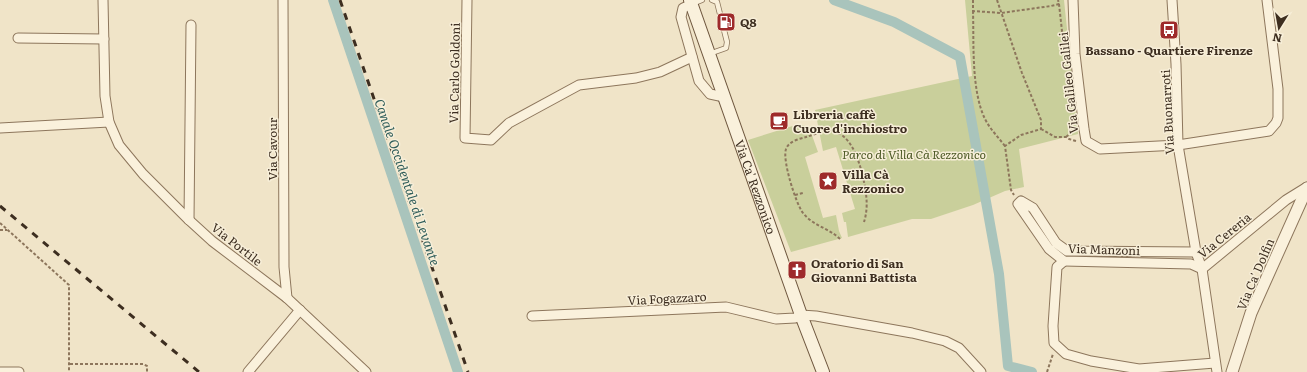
<svg xmlns="http://www.w3.org/2000/svg" width="1307" height="372" viewBox="0 0 1307 372" font-family="Literata,serif">
<style>
.green{fill:#c9cf9b}
.lines{fill:none;stroke-linecap:round;stroke-linejoin:round}
.canal{stroke:#a9c4bc;stroke-width:10}
.service-casing{stroke:#8d765c;stroke-width:6}
.minor-casing{stroke:#8d765c;stroke-width:11}
.tertiary-casing{stroke:#8d765c;stroke-width:13}
.secondary-casing{stroke:#6f573f;stroke-width:14}
.path{stroke:#8d765c;stroke-width:2;stroke-dasharray:3 2;stroke-linecap:butt}
.service{stroke:#faf1dc;stroke-width:4.5}
.minor{stroke:#faf1dc;stroke-width:9}
.tertiary{stroke:#faf1dc;stroke-width:11}
.secondary{stroke:#faf1dc;stroke-width:12}
.rail{stroke:#3d2e20;stroke-width:3;stroke-dasharray:7 7;stroke-linecap:butt}
.labels{text-anchor:middle;dominant-baseline:central;stroke-width:3;stroke-linejoin:round;paint-order:stroke}
.poi-label{font-size:12px;font-weight:bold;fill:#3d2e20;stroke:#f7eed8;text-anchor:start}
.street-label{font-size:12px;fill:#3d2e20;stroke:#f7eed8}
.park-label{font-size:12px;font-style:italic;fill:#4d5a26;stroke:#f7eed8}
.water-label{font-size:13px;font-style:italic;fill:#2f5d5a;stroke:#f7eed8}
</style>
<rect width="100%" height="100%" fill="#f0e4c8"/>
<!-- green -->
<g class="green">
<polygon points="965,0 1064,0 1078,134 1019,149 1024,187 1005,191 973,205 931,219 912,219 848,237 846,222 844,222 842,213 855,209 836,147 823,151 815,110 972,76"/>
<polygon points="799,124 809,127 818,152 805,157 823,218 836,215 839,231 842,238 791,252 748,140"/>
</g>
<g class="lines">
<!-- canal -->
<g class="canal">
<polyline points="333,0 458,372"/>
<polyline points="834,0 894,22 960,57 999,274 1008,366 1032,372"/>
</g>
<!-- service casing -->
<g class="service-casing">
<g id="service">
<polyline points="692,4 702,0"/>
<polyline points="709,54 726,48 727,42 717,2 712,0"/>
</g>
</g>
<!-- minor casing -->
<g class="minor-casing">
<g id="minor">
<polyline points="103,0 105,96 109,122 119,145 143,174 189,220 212,241 287,298 366,372"/>
<polyline points="283,0 284,267 287,298"/>
<polyline points="467,0 465,138 491,140 509,123 579,85 636,78 660,72 692,57"/>
<polyline points="1073,0 1075,54 1084,129 1086,141 1100,149 1178,145 1269,131 1276,123 1278,118 1278,89 1267,0"/>
<polyline points="1172,0 1176,64 1178,145 1196,252 1202,269 1217,372"/>
<polyline points="692,4 683,8 681,17 699,81 710,94 724,97"/>
<polyline points="18,38 104,39"/>
<polyline points="0,128 109,122"/>
<polyline points="189,220 191,25"/>
<polyline points="1196,252 1067,251 1056,243 1033,208 1021,201 1018,204 1049,249 1064,261 1191,264 1202,269"/>
<polyline points="1064,261 1057,267 1053,326 1054,343 1066,354 1091,361 1139,369 1215,363"/>
<polyline points="1202,269 1286,200 1307,187"/>
<polyline points="532,316 726,307 776,319 795,318 801,315 816,316 912,333 945,341 959,348 981,372"/>
<polyline points="0,372 19,372"/>
<polyline points="248,372 300,310"/>
</g>
</g>
<!-- tertiary casing -->
<g class="tertiary-casing">
<polyline id="tertiary" points="1232,372 1251,313 1307,188"/>
</g>
<!-- secondary casing -->
<g class="secondary-casing">
<g id="secondary">
<path id="s1" d="M690,0l111,315 22,57"/>
</g>
</g>
<!-- path -->
<g class="path">
<polyline points="973,0 973,11 1001,13 1051,6 1059,4 1058,0"/>
<polyline points="997,0 1022,73 1041,120 1041,129 1021,135 1005,146 1011,190 1014,195"/>
<polyline points="1059,4 1064,49"/>
<path d="M973,11c1,32 -2,79 12,108 5,10 13,18 20,27"/>
<polyline points="1041,129 1055,137 1066,137 1069,139 1076,141"/>
<polyline points="1066,137 1072,132 1073,126"/>
<polyline points="857,176 862,174"/>
<polyline points="795,195 803,193"/>
<polyline points="0,223 69,285 69,372"/>
<polyline points="0,230 7,230"/>
<path d="M840,239c-11,-11 -27,-13 -37,-26 -7,-9 -21,-53 -17,-64 3,-8 13,-10 20,-12 7,-2 16,-6 24,-6 21,1 29,30 33,46 3,15 6,29 1,45"/>
<polyline points="70,364 143,364 147,366 147,372"/>
<polyline points="1047,372 1053,354"/>
</g>
<!-- service -->
<use href="#service" class="service"/>
<!-- minor -->
<use href="#minor" class="minor"/>
<!-- tertiary -->
<use href="#tertiary" class="tertiary"/>
<!-- secondary -->
<use href="#secondary" class="secondary"/>
<!-- rail -->
<g class="rail">
<polyline points="340,0 468,372"/>
<polyline points="0,206 199,372"/>
</g>
</g>
<!-- icons -->
<defs>
<g id="fuel-square" transform="scale(1)"><rect x="-9" y="-9" width="18" height="18" rx="4" fill="#9e2a2b" stroke="#f7eed8"/><path d="M-5.5-6h7V0h2V4h1.3V-2.5L3-4.5l.8-.8L6-3V5H2.5V1h-1V6h-7ZM-4.2-4.7v3.2H.2V-4.7Z" fill="#fff"/></g>
<g id="bus-square" transform="scale(1)"><rect x="-9" y="-9" width="18" height="18" rx="4" fill="#9e2a2b" stroke="#f7eed8"/><path d="M-5-6H5V4H4V6H2V4H-2V6H-4V4H-5ZM-3.5-4V0h7V-4ZM-3.5 1.2v1.5H-2V1.2ZM2 1.2v1.5H3.5V1.2Z" fill="#fff"/></g>
<g id="cafe-square" transform="scale(1)"><rect x="-9" y="-9" width="18" height="18" rx="4" fill="#9e2a2b" stroke="#f7eed8"/><path d="M-5.5-4.5H6V0H3Q3 3.5 0 3.5H-2.5Q-5.5 3.5-5.5 0ZM3-3.2v2h1.7v-2ZM-6 4.5H4V6H-6Z" fill="#fff"/></g>
<g id="sight-square" transform="scale(1)"><rect x="-9" y="-9" width="18" height="18" rx="4" fill="#9e2a2b" stroke="#f7eed8"/><path d="M0-6L1.8-2.2L6-1.7L2.9 1.2L3.7 5.4L0 3.3L-3.7 5.4L-2.9 1.2L-6-1.7L-1.8-2.2Z" fill="#fff"/></g>
<g id="church-square" transform="scale(1)"><rect x="-9" y="-9" width="18" height="18" rx="4" fill="#9e2a2b" stroke="#f7eed8"/><path d="M-1.2-6h2.4v3.5h3.3v2.4h-3.3V6h-2.4V-.1h-3.3v-2.4h3.3Z" fill="#fff"/></g>
</defs>
<g fill-rule="evenodd">
<use href="#fuel-square" x="726" y="22"/>
<use href="#bus-square" x="1169" y="30"/>
<use href="#cafe-square" x="779" y="121"/>
<use href="#sight-square" x="828" y="181"/>
<use href="#church-square" x="797" y="270"/>
</g>
<g class="labels">
<!-- poi labels -->
<g class="poi-label">
<text x="740" y="22">Q8</text>
<text x="1169" y="50" text-anchor="middle">Bassano - Quartiere Firenze</text>
<text x="793" y="114">Libreria caffè<tspan x="793" dy="14">Cuore d'inchiostro</tspan></text>
<text x="842" y="174">Villa Cà<tspan x="842" dy="14">Rezzonico</tspan></text>
<text x="811" y="263">Oratorio di San<tspan x="811" dy="14">Giovanni Battista</tspan></text>
</g>
<!-- street labels -->
<g class="street-label">
<text transform="translate(454 73) rotate(-89)">Via Carlo Goldoni</text>
<text transform="translate(1068 83) rotate(-96)">Via Galileo Galilei</text>
<text transform="translate(1167 112) rotate(-93)">Via Buonarroti</text>
<text transform="translate(272 149) rotate(-90)">Via Cavour</text>
<text stroke="none"><textPath href="#s1" startOffset="198">Via Ca' Rezzonico</textPath></text>
<text transform="translate(1224 235) rotate(-39)">Via Cereria</text>
<text transform="translate(237 244) rotate(38)">Via Portile</text>
<text transform="translate(1104 249) rotate(2)">Via Manzoni</text>
<text transform="translate(1255 274) rotate(-67)">Via Ca' Dolfin</text>
<text transform="translate(667 298) rotate(-3)">Via Fogazzaro</text>
</g>
<!-- park labels -->
<g class="park-label">
<text x="914" y="154">Parco di Villa Cà Rezzonico</text>
</g>
<!-- water labels -->
<g class="water-label">
<text transform="translate(408 182) rotate(71)">Canale Occidentale di Levante</text>
</g>
</g>
<!-- north arrow -->
<g transform="translate(1279 28) rotate(191)" stroke="#f7eed8" stroke-width="3" paint-order="stroke">
<path d="M0-3L7 15L0 10L-7 15Z" fill="#3d2e20"/>
<text y="-6" font-size="11" font-weight="bold" text-anchor="middle" fill="#3d2e20">N</text>
</g>
</svg>
